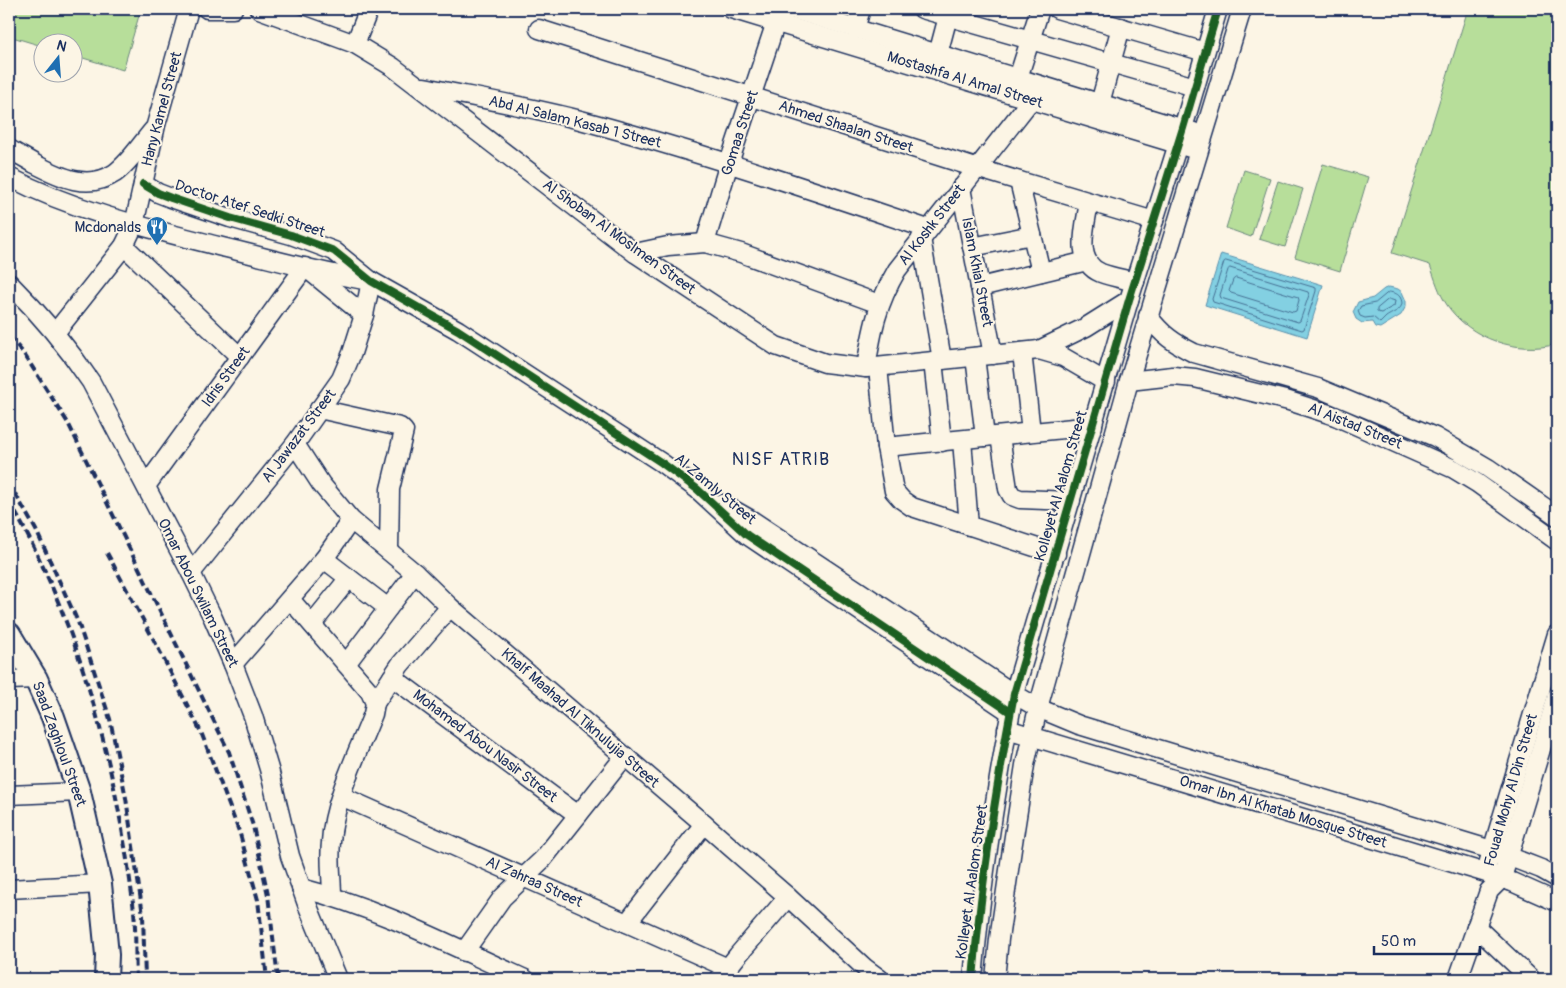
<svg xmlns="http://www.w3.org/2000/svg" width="1566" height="988" viewBox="0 0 1566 988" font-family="Pangolin,sans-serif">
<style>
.green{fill:#b7de9a;stroke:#69867c}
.water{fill:#83d0e2;stroke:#5990ad}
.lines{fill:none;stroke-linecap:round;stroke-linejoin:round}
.shore{stroke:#456f93;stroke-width:1}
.minor-casing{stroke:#1b2f5e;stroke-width:21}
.major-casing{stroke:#1b2f5e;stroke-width:26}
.minor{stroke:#fcf5e5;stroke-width:18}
.major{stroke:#fcf5e5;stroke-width:22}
.rail{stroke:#1b2f5e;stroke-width:4;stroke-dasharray:8 4;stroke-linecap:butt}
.cycleway-casing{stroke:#fcf5e5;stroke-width:11}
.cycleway{stroke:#1b5e20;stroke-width:8}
.labels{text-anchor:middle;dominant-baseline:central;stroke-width:4;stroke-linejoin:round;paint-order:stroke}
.street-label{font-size:15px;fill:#1b2f5e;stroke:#fcf5e5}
.poi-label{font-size:15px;fill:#1b2f5e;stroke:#fcf5e5;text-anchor:end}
.quarter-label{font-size:18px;letter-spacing:1px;fill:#1b2f5e;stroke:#fcf5e5}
</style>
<rect width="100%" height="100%" fill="#fcf5e5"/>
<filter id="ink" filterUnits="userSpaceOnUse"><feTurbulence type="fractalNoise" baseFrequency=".02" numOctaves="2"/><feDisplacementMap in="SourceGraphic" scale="10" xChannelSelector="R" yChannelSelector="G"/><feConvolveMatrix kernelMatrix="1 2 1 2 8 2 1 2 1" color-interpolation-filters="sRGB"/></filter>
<g filter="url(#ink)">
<!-- green -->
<g class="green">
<polygon points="9,9 141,9 123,70 73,55 72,42 42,42 42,46 9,36"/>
<path d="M1468,9h89v335c-39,11 -87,-5 -110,-39 -8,-12 -12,-26 -17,-40l-38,-12z"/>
<polygon points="1323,164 1368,177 1340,271 1295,257"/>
<polygon points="1244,170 1270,178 1251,237 1226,228"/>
<polygon points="1278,181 1303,189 1285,247 1259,239"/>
</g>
<!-- water -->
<g class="water">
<polygon points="1221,254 1323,285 1307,337 1205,305"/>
<polygon points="1389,287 1398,289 1402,292 1406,301 1406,306 1401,315 1380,328 1375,327 1372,322 1362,323 1356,319 1353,312 1358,302 1373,298 1384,289"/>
</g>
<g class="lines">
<!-- shore -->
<g class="shore">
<polygon points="1226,261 1316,288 1316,291 1304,329 1302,330 1213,302 1212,299 1224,262"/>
<polygon points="1230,268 1308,292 1309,295 1300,321 1298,322 1221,298 1220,295 1228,270"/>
<polygon points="1236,278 1298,297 1299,300 1296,311 1293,312 1231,293 1229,291 1233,280"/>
<path d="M1389,292c5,1 8,1 11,5 7,12 -7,15 -14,20 -2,2 -4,4 -6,6l-7,-6 -8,1 -5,-2 -2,-5 3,-5 14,-3z"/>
<polygon points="1389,299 1395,301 1394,306 1381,313 1377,312 1377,309"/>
</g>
<!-- minor casing -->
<g class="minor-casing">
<g id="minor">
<polyline points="207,9 233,9"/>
<polyline points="259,9 355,44 393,67 635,253 776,346 825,363 866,368 1039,350 1086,327 1129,300"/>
<polyline points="731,9 1190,148"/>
<polyline points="791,9 1194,132"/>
<polyline points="922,9 1195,87"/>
<polyline points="1057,9 1205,52"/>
<polyline points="539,29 976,168 1154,221"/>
<polyline points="855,29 861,9"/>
<polyline points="355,44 369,9"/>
<polyline points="938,54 950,9"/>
<polyline points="1018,78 1040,9"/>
<path d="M424,87c53,11 107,20 160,34 116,31 230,70 344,108"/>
<polyline points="1100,103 1121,27"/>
<path d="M9,149c8,5 18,10 26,15 25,13 53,27 80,9 15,-11 26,-29 38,-43"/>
<path d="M9,177c66,34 138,51 209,69 51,12 101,27 153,35"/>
<polyline points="1019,181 1041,272"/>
<polyline points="143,184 158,193 171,198 230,218 291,235 334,251 371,281 458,330 662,463 697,489 747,535 1010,712"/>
<polyline points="961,188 993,355"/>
<path d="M1089,202c-3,22 -16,60 12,71 11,4 23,6 34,9"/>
<polyline points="921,238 942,360"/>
<polyline points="705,243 729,163 776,22"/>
<polyline points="124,246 240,357"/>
<polyline points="972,247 1032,235"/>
<polyline points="635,253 668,246 705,243 741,253 879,304"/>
<path d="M9,283c31,31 58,63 82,99l100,191 22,45 20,46 20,52 16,53 21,87 17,48 31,75"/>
<polyline points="980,287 1087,261"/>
<path d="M1148,316c14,19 26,27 46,37l124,35 117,49 53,31 69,48"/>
<polyline points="55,333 124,246 134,225 156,125 189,9"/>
<polyline points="1039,350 1063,357 1106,382"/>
<polyline points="1022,352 1031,432"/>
<polyline points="975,357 985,437"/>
<polyline points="933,361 942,442"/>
<polyline points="878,367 886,447 894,491 902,500 912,507 1056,554"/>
<path d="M866,368c6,-38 11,-64 31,-98l134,-170"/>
<polyline points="1129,381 1173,376 1195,378 1289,401 1335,416 1454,469 1477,483 1557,541"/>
<polyline points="319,409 400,427 404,431 390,489 389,551"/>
<polyline points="1000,436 1008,489 1012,496 1020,499 1071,501"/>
<polyline points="962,440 969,526"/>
<polyline points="295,444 321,484 351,520 415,573 450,607 704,824 788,897 865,968 880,979"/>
<polyline points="886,447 1093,426"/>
<polyline points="146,486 305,267 364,315"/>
<polyline points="723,504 753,521 1014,694 1038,708 1079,725 1492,850 1541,869 1557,878"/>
<polyline points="324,559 388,608"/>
<polyline points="191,573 295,444 341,379 352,353 364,315 371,281"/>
<path d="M290,599l80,93 5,11 -2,11c-15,38 -40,88 -42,128 -2,18 1,37 1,54"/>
<polyline points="312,624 349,578"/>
<polyline points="233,664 324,559 351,520"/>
<polyline points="346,664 415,573"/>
<polyline points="392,677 578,815"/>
<polyline points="9,680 36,679"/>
<polyline points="375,703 400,665 450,607"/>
<polyline points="1007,729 1486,873 1512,882 1557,902"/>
<polyline points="9,795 79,792"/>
<polyline points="341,796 728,968"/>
<polyline points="1489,861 1557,634"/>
<path d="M301,888c78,20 151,58 224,91"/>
<polyline points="9,889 100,884"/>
<polyline points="627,923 704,824"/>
<polyline points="1476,927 1531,979"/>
<polyline points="464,952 502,898 543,859 625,756"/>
<polyline points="719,979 738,955 788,897"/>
<path d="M973,979c8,-95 23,-191 41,-285l115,-394 54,-172 35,-119"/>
<polyline points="995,979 999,939 1012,849 1025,765 1038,708 1129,381 1242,9"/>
<polyline points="1458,979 1489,891 1502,878 1557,696"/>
</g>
</g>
<!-- major casing -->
<g class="major-casing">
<polyline id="major" points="9,634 36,679 53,717 79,792 100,884 107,955 106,979"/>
</g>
<!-- minor -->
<use href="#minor" class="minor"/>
<!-- major -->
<use href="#major" class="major"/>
<!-- rail -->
<g class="rail">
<polyline points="9,336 24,354 68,423 229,752 253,826 268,895 278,979"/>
<polyline points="9,483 36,530 78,622 110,719 126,798 143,915 145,979"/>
<path d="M9,501c72,125 108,268 125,410 2,22 1,46 2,68"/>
<polyline points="107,553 155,642 201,732 240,834 258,900 267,979"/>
</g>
<!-- cycleway casing -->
<g class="cycleway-casing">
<g id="cycleway">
<polyline points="143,184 158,193 171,198 230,218 291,235 334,251 371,281 458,330 662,463 697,489 747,535 1010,712"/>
<path d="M973,979c8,-95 23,-191 41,-285l115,-394 54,-172 35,-119"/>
</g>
</g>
<!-- cycleway -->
<use href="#cycleway" class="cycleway"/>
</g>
</g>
<!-- icons -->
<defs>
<g id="restaurant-pin" transform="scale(1.125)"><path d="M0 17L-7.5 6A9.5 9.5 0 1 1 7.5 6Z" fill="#1f6fb2" stroke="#fcf5e5"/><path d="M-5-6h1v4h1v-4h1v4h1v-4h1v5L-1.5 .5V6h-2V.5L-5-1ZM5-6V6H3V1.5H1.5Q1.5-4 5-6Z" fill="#fff"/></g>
</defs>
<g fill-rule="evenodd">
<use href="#restaurant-pin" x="157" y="227"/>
</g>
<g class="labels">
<!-- street labels -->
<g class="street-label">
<text transform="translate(965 80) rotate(17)">Mostashfa Al Amal Street</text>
<text transform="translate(162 109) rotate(-75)">Hany Kamel Street</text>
<text transform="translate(575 122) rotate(14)">Abd Al Salam Kasab 1 Street</text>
<text transform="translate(846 127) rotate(18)">Ahmed Shaalan Street</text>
<text transform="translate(740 133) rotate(-72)">Gomaa Street</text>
<text transform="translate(250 209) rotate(18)">Doctor Atef Sedki Street</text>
<text transform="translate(932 225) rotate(-52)">Al Koshk Street</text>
<text transform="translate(619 237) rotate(36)">Al Shoban Al Moslmen Street</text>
<text transform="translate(977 272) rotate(79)">Islam Khial Street</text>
<text transform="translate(226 377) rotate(-54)">Idris Street</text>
<text transform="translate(1355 426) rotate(22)">Al Aistad Street</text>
<text transform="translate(299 436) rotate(-53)">Al Jawazat Street</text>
<text transform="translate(1061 486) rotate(-74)">Kolleyet Al Aalom Street</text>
<text transform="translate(715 489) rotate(40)">Al Zamly Street</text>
<text transform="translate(198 593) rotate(64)">Omar Abou Swilam Street</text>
<text transform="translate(580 718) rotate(41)">Khalf Maahad Al Tiknulujia Street</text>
<text transform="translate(59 744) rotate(70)">Saad Zaghloul Street</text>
<text transform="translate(485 746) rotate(37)">Mohamed Abou Nasir Street</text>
<text transform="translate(1511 790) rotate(-74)">Fouad Mohy Al Din Street</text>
<text transform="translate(1283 812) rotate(17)">Omar Ibn Al Khatab Mosque Street</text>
<text transform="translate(534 882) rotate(24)">Al Zahraa Street</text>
<text transform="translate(972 882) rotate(-82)">Kolleyet Al Aalom Street</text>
</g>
<!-- poi labels -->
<g class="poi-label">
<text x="141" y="227">Mcdonalds</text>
</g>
<!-- quarter labels -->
<g class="quarter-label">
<text x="781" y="459">NISF ATRIB</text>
</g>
</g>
<!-- margin -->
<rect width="1566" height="988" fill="none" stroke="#fcf5e5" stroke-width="30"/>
<rect x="15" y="15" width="1536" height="958" fill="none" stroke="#1b2f5e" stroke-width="2" filter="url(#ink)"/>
<!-- north arrow -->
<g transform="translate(58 58) rotate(17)"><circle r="24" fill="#fcf5e5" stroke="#a2a6af"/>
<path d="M0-4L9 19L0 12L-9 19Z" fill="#1f6fb2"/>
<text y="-8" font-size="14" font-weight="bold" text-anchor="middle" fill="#1b2f5e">N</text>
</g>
<!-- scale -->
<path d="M1374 946v8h106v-8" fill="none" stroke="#1b2f5e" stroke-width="2.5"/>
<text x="1381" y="946" font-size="15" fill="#1b2f5e" stroke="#fcf5e5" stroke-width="4" paint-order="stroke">50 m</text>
</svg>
